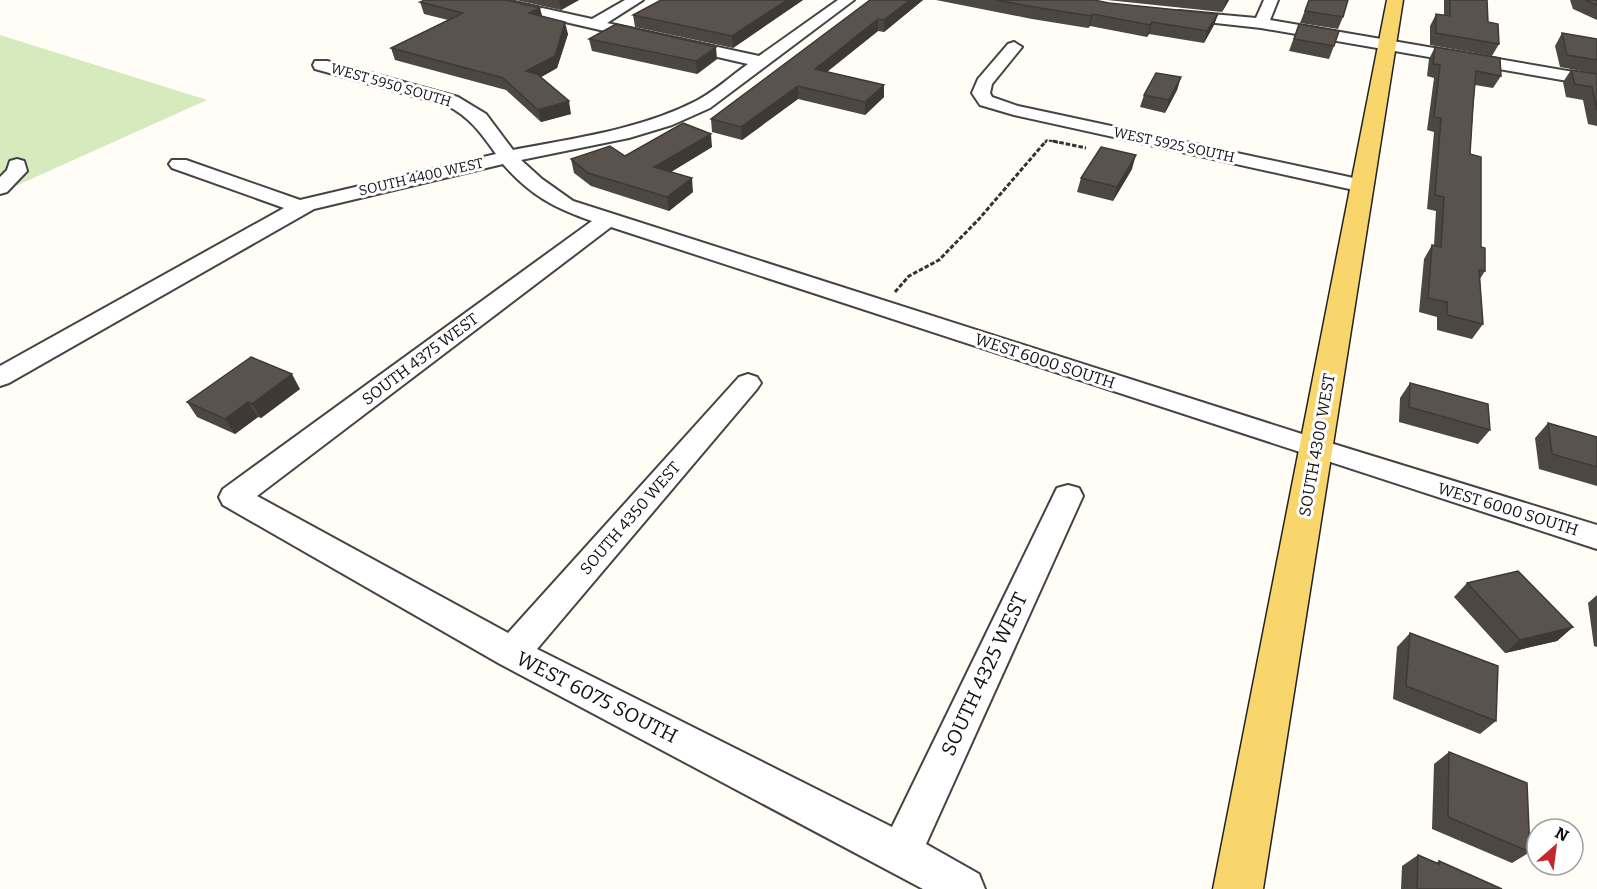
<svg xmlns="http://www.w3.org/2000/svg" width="1597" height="889" viewBox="0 0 1597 889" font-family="Bitter,serif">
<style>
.green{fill:#d5ebbd}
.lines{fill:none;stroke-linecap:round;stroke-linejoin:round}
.minor-casing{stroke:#444;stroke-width:4}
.major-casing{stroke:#222;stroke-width:3}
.path-far1{stroke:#333;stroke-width:2;stroke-dasharray:4 1.5;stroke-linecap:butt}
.path{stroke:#333;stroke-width:3;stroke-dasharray:4.5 2;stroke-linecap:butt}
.minor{fill:#fff;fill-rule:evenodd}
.major{fill:#f9d66b;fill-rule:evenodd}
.wall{fill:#4d4742}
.shaded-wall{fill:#3f3936}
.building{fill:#5a524d;stroke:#3f3936;stroke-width:1.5}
.labels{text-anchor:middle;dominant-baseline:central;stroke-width:6;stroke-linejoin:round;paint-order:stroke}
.far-street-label{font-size:14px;fill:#111;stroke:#fff}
.street-label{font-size:16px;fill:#111;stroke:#fff}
.near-street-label{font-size:20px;fill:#111;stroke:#fff}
</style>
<rect width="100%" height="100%" fill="#fffdf5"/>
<!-- green -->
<polygon class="green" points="0,35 207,100 0,193"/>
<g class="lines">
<!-- minor casing -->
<g class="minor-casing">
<g id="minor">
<path d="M480,0h26l86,19 33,-19h18l-36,23 152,33 79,-56h16l-144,108 -38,17 -43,13 -108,22 21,19 31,22 754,241 270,83v24l-986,-322 -354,269 251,137 231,-256 9,-3 9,3 4,6 -4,6 -220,260 355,178 165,-339 11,-3 11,3 4,8 -157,348 53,30 6,15h-62l-423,-225 -277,-159 -4,-8 4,-8 369,-268c-38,-13 -62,-26 -89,-57l-189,45 -305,174 -9,3v-20l284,-158 -112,-40 -3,-4 3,-4h14l114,40 196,-46c-15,-21 -26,-37 -50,-49l-131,-36 -2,-4 2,-4h12l131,36 28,17 27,36c62,-12 126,-20 183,-49 18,-9 35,-25 52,-37l-261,-60z"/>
<polygon points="1264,0 1278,0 1270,20 1597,76 1597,86 1261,28 1179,19 1172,15 1179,11 1256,18"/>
<polygon points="1014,42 1022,47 992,84 990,93 992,97 1018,106 1363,180 1370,182 1373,186 1370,190 1363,192 1014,115 980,105 972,93 978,79 1008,44"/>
<polygon points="17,159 24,161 27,171 7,192 0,194 0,177 7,170 10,161"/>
</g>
</g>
<!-- major casing -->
<g class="major-casing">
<polygon id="major" points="1387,0 1403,0 1263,889 1213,889"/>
</g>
<!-- path-far1 -->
<polyline class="path-far1" points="1045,143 1047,140 1060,143"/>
<!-- path -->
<g class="path">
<polyline points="1053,141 1086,148"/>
<polyline points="895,292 909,276 939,260 979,219 1046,141"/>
</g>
<!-- minor -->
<use href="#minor" class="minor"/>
<!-- major -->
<use href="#major" class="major"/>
</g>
<!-- wall -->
<g class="wall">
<polygon points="516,0 579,0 561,10"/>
<polygon points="803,0 733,48 635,27 633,15"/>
<polygon points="870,0 923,0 884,32 878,31 827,72 884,85 884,97 865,115 798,99 742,140 712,132 711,119"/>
<polygon points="936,0 1094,0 1109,3 1218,14 1214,25 1204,43 1149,34 1147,37 1090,26 1088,28 1032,19"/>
<polygon points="1107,0 1229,0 1222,12"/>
<polygon points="1309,0 1343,17 1338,29 1300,23"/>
<polygon points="1444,0 1487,0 1488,22 1499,44 1492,56 1430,45 1430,26 1436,14 1444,15"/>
<polygon points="1570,0 1597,0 1597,20 1573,9"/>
<polygon points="420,2 542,17 568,34 557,68 541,77 571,114 541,122 506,90 395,60 391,48 448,20 424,14"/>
<polygon points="1299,24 1334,46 1329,59 1289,51"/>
<polygon points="1562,33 1597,39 1597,126 1588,124 1583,100 1566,97 1563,82 1571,70 1592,73 1560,67 1555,46"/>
<polygon points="589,39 717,59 697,74 592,51"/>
<polygon points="1435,47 1501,76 1493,88 1475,85 1470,154 1481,247 1485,271 1480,279 1483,324 1472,339 1437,330 1437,317 1419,312 1424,259 1432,245 1434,245 1436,211 1427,209 1434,132 1427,130 1434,78 1427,76 1429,59"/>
<polygon points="1181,77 1177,90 1165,113 1140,107 1144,95"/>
<polygon points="712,147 671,172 693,192 669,211 591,186 574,173 571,159 625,156"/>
<polygon points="1132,169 1113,201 1077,192 1081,178"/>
<polygon points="1410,383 1490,430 1478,444 1399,422 1400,398"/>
<polygon points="300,389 261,418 258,417 235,434 197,417 187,402"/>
<polygon points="1548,423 1597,437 1597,486 1539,469 1535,438"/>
<polygon points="1467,583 1573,627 1557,641 1505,653 1454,597"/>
<polygon points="1597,595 1597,647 1594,646 1588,603"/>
<polygon points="1410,633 1496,721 1480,734 1393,699 1397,647"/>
<polygon points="1449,752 1530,852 1512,863 1432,829 1434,764"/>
<polygon points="1418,855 1436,863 1439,861 1502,889 1401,889 1402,866"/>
</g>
<!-- shaded-wall -->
<g class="shaded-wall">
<polygon points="559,0 579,0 561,10"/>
<polygon points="787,0 803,0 733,48 732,36"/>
<polygon points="910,0 923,0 884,32 884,20"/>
<polygon points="1226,0 1229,0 1222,12 1226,1"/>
<polygon points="540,8 543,19 529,13"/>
<polygon points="1093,14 1090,26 1088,28 1091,16"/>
<polygon points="1218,14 1214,25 1204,43 1207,31"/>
<polygon points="878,19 878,31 815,81 815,69"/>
<polygon points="565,22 568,34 557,68 529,84 526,71"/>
<polygon points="1152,22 1149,34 1147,37 1150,25"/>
<polygon points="716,47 717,59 697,74 696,61"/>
<polygon points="1181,77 1177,90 1165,113 1169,100"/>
<polygon points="884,85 884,97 865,115 865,102"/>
<polygon points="798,86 798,99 742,140 741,127"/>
<polygon points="569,101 571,114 541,122 538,110"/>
<polygon points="711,134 712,147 656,181 654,167"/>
<polygon points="1136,155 1132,169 1113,201 1117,187"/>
<polygon points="692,178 693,192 669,211 667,197"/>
<polygon points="292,374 300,389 261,418 252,404"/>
<polygon points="248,402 258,417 235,434 225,419"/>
<polygon points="1573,627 1557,641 1505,653 1520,640"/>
</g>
<!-- building -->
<g class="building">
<polygon points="425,0 506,0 540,8 529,13 565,22 555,56 526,71 537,74 569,101 538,110 503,78 391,48 463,13 420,2"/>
<polygon points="661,0 787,0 732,36 633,15"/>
<polygon points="870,0 910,0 884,20 878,19 815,69 884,85 865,102 798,86 741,127 711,119"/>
<polygon points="996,0 1094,0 1109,3 1218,14 1207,31 1152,22 1150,25 1093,14 1091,16 1034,7"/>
<polygon points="1309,0 1348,0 1343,17 1305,11"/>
<polygon points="1450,0 1487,0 1488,22 1498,24 1499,44 1436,33 1436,14 1450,16"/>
<polygon points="1585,0 1597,0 1597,5"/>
<polygon points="616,24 716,47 696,61 589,39"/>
<polygon points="1299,24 1339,31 1334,46 1294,39"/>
<polygon points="1562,33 1597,39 1597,60 1567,55"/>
<polygon points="1435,47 1500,58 1501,76 1476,71 1473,105 1470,154 1481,157 1481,247 1485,248 1485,271 1479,270 1483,324 1447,315 1447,302 1428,298 1432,245 1441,247 1444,197 1435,195 1441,118 1434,117 1440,65 1433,64"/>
<polygon points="1571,70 1597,74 1597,111 1592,87 1575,84"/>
<polygon points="1156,73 1181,77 1169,100 1144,95"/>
<polygon points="683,123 711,134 654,167 692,178 667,197 588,173 571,159 610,146 625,156"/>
<polygon points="1101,147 1136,155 1117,187 1081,178"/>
<polygon points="251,357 292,374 252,404 248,402 225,419 187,402"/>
<polygon points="1410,383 1488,404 1490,430 1409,407"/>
<polygon points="1548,423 1597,437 1597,467 1552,454"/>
<polygon points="1518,571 1573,627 1520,640 1467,583"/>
<polygon points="1410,633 1498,666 1496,721 1406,686"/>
<polygon points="1449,752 1527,783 1530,852 1448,817"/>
<polygon points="1418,855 1439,864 1439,861 1502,889 1418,889 1417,888"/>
</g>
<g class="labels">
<!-- far-street labels -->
<g class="far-street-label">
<text transform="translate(391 85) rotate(16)">WEST 5950 SOUTH</text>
<text transform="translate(1174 145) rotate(12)">WEST 5925 SOUTH</text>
<text transform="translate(421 177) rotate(-13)">SOUTH 4400 WEST</text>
</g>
<!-- street labels -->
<g class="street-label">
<text transform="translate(420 359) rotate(-37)">SOUTH 4375 WEST</text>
<text transform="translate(1045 361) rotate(18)">WEST 6000 SOUTH</text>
<text transform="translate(1317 445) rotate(-80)">SOUTH 4300 WEST</text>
<text transform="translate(1508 509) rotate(17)">WEST 6000 SOUTH</text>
<text transform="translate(630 518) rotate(-49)">SOUTH 4350 WEST</text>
</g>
<!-- near-street labels -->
<g class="near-street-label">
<text transform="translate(984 674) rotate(-65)">SOUTH 4325 WEST</text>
<text transform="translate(597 697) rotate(27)">WEST 6075 SOUTH</text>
</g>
</g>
<!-- north arrow -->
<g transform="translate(1555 847) rotate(28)"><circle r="28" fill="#ffffff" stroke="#a0a0a0" stroke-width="1.5"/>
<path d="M0-4.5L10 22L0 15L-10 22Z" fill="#c4262e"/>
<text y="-9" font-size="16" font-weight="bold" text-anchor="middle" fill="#111111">N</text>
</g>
</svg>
